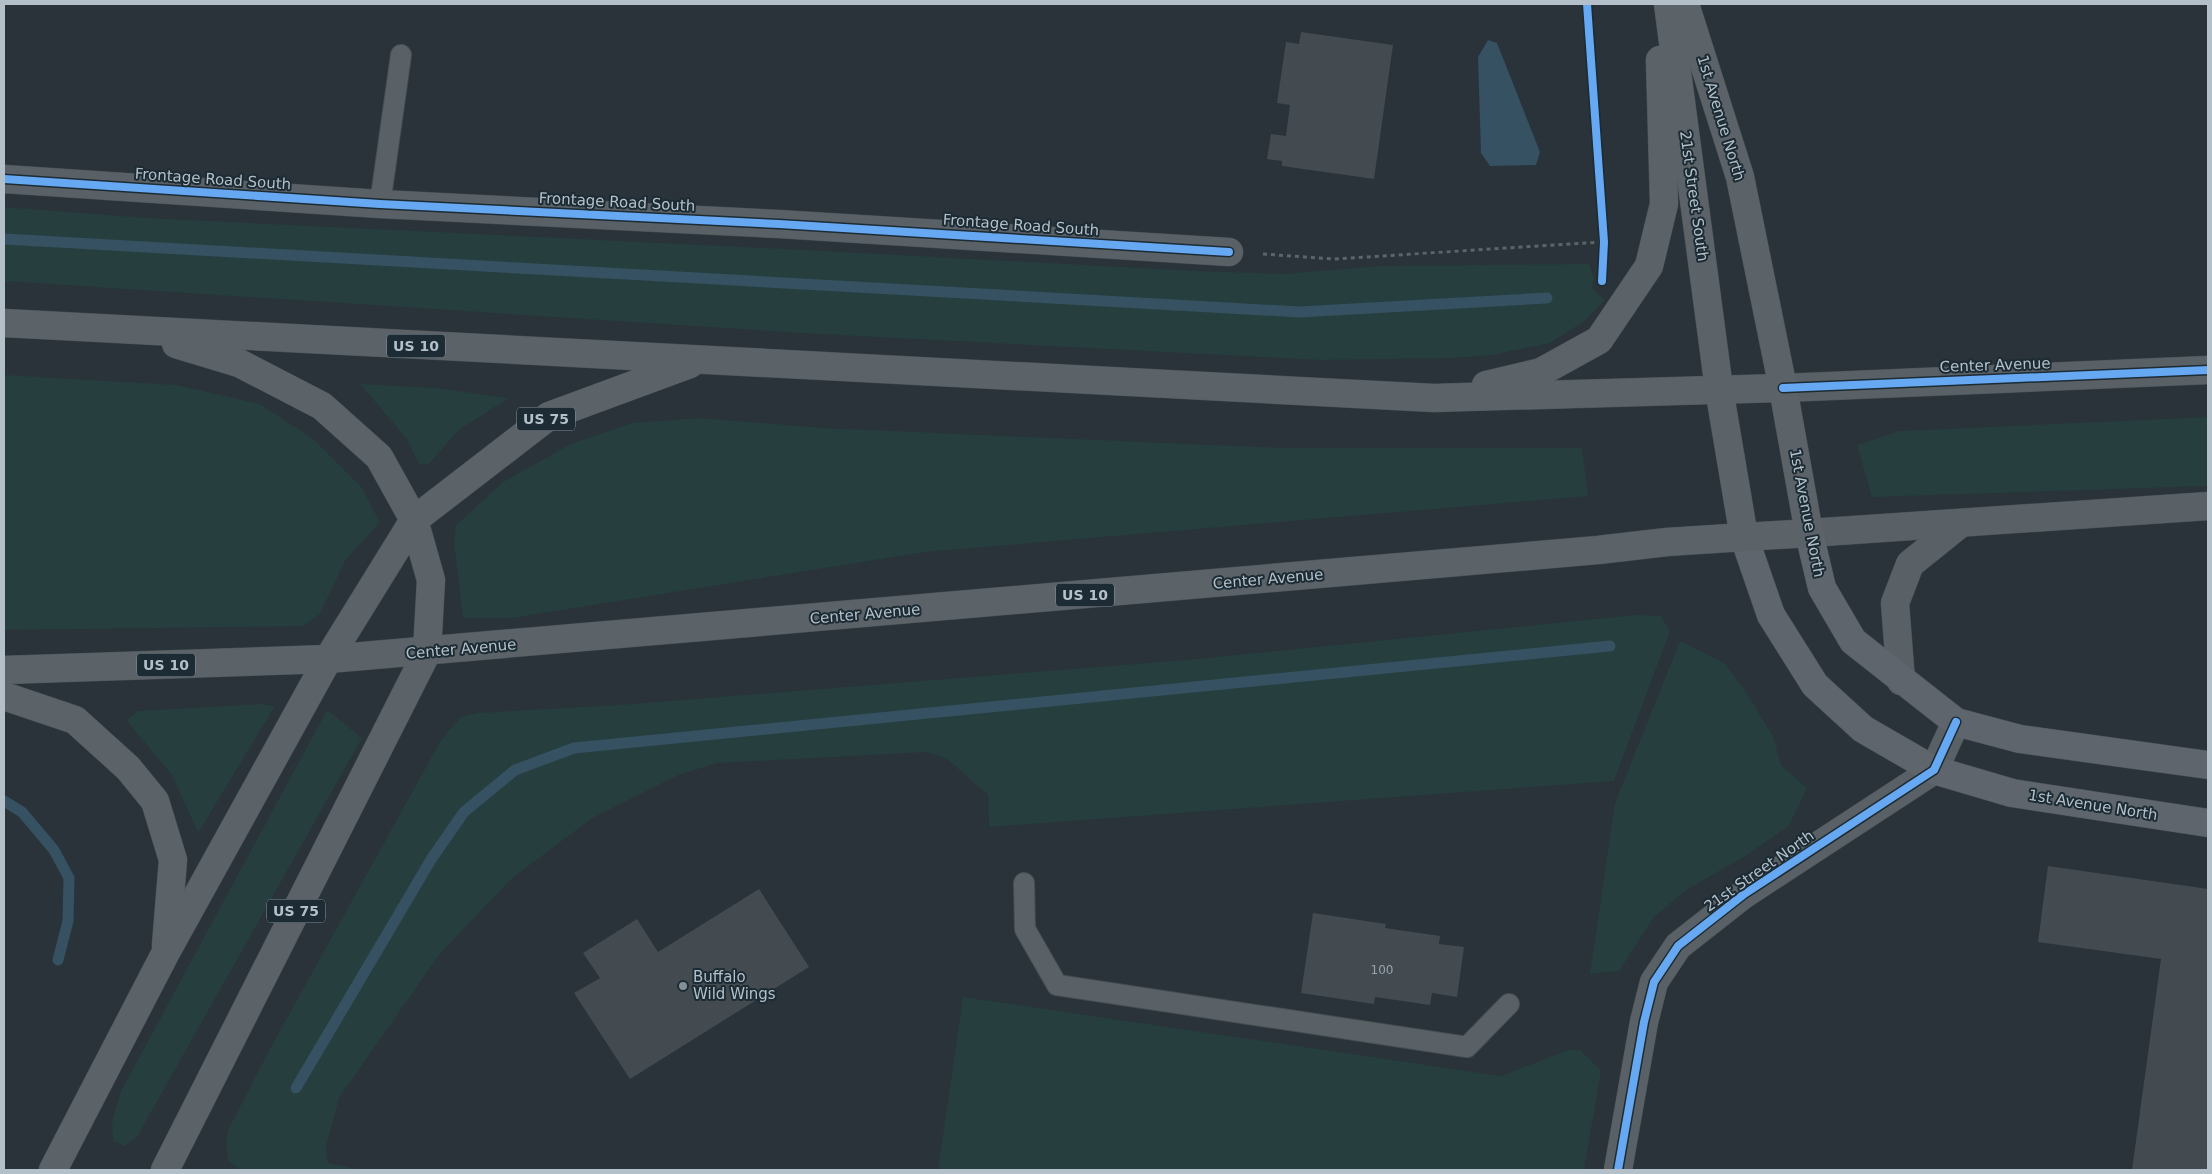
<svg xmlns="http://www.w3.org/2000/svg" width="2212" height="1174" viewBox="0 0 2212 1174" font-family="'DejaVu Sans',sans-serif">
<style>
.green{fill:#263e3d}
.water{fill:#355162}
.lines{fill:none;stroke-linecap:round;stroke-linejoin:round}
.stream{stroke:#355162;stroke-width:11}
.building{fill:#434b50}
.service-casing{stroke:#484f53;stroke-width:22}
.minor-casing{stroke:#484f53;stroke-width:29}
.tertiary-casing{stroke:#484f53;stroke-width:29}
.secondary-casing{stroke:#484f53;stroke-width:29}
.primary-casing{stroke:#475055;stroke-width:29}
.path{stroke:#5c6569;stroke-width:3;stroke-dasharray:4 4;stroke-linecap:butt}
.service{stroke:#5a6166;stroke-width:20}
.minor{stroke:#5a6166;stroke-width:28}
.tertiary{stroke:#5a6166;stroke-width:28}
.secondary{stroke:#5e656c;stroke-width:28}
.primary{stroke:#5c6368;stroke-width:28}
.cycleway-casing{stroke:#1c2b34;stroke-width:11}
.cycleway{stroke:#66a8f1;stroke-width:8}
.poi-dot{fill:#838f97;stroke:#1c2b34;stroke-width:2}
.labels{text-anchor:middle;dominant-baseline:central;stroke-width:4;stroke-linejoin:round;paint-order:stroke}
.number-label{font-size:12px;fill:#97a3ac}
.shield{fill:#1c2b34;stroke:#86939d;stroke-width:1}
.shield-label{font-size:14px;font-weight:bold;fill:#b3c0ca}
.street-label{font-size:15px;fill:#b3c0ca;stroke:#1c2b34}
.poi-label{font-size:15px;fill:#b3c0ca;stroke:#1c2b34;text-anchor:start}
</style>
<rect width="100%" height="100%" fill="#293339"/>
<!-- green -->
<g class="green">
<polygon points="4,207 147,218 786,249 1196,271 1285,274 1380,266 1589,264 1594,279 1592,288 1605,300 1583,322 1550,343 1493,355 1453,358 1319,360 801,333 4,281"/>
<polygon points="4,375 176,385 260,404 312,438 362,488 380,522 345,561 320,614 304,626 4,630"/>
<polygon points="360,384 435,388 509,398 460,429 428,465 419,464 407,439"/>
<polygon points="2208,417 2208,486 1872,497 1857,445 1899,431"/>
<polygon points="700,418 822,428 1284,448 1582,448 1588,496 925,552 512,618 463,618 454,542 456,525 503,482 571,444 632,423"/>
<polygon points="1635,615 1661,616 1670,631 1614,781 989,827 988,795 947,759 927,752 717,763 681,774 591,819 511,879 439,955 339,1098 326,1147 328,1163 361,1170 240,1170 228,1161 226,1143 228,1130 272,1045 441,740 461,717 478,713 633,704 1198,659"/>
<polygon points="1680,641 1724,663 1744,689 1773,736 1781,765 1807,788 1789,826 1747,855 1685,891 1654,917 1619,971 1590,974 1615,803"/>
<polygon points="260,704 275,706 198,833 172,775 126,720 138,711"/>
<polygon points="327,710 362,738 137,1137 125,1146 113,1141 112,1122 121,1091"/>
<polygon points="963,997 1501,1076 1568,1050 1580,1050 1601,1071 1584,1170 938,1170"/>
</g>
<!-- water -->
<polygon class="water" points="1488,40 1497,43 1540,152 1536,165 1490,166 1481,153 1478,57"/>
<g class="lines">
<!-- stream -->
<g class="stream">
<polyline points="4,239 1300,312 1547,298"/>
<polyline points="4,801 22,812 54,850 69,878 68,921 58,960"/>
<polyline points="296,1088 432,858 464,812 515,770 574,748 1610,646"/>
</g>
</g>
<!-- building -->
<g class="building">
<polygon points="1301,32 1393,45 1374,179 1282,166 1282,161 1267,159 1271,134 1286,136 1290,105 1277,103 1286,42 1299,44"/>
<polygon points="2048,866 2208,889 2208,1170 2132,1170 2161,959 2038,942"/>
<polygon points="759,889 809,967 630,1079 574,993 600,978 583,953 637,919 658,952"/>
<polygon points="1313,913 1386,924 1385,928 1440,936 1439,944 1464,947 1457,997 1432,993 1430,1005 1375,997 1374,1004 1301,993"/>
</g>
<g class="lines">
<!-- service casing -->
<g class="service-casing">
<g id="service">
<polyline points="380,204 401,55"/>
<polyline points="1024,883 1025,929 1057,985 1467,1047 1509,1004"/>
</g>
</g>
<!-- minor casing -->
<g class="minor-casing">
<g id="minor">
<polyline points="4,179 380,204 779,224 1229,252"/>
<polyline points="1618,1170 1644,1022 1654,982 1678,946 1743,895 1934,770 1956,722"/>
</g>
</g>
<!-- tertiary casing -->
<g class="tertiary-casing">
<g id="tertiary">
<polyline points="1783,388 2208,370"/>
<polyline points="1809,533 2208,506"/>
<polyline points="1901,681 1895,603 1910,564 1961,523"/>
</g>
</g>
<!-- secondary casing -->
<g class="secondary-casing">
<g id="secondary">
<polyline points="1809,533 1822,588 1853,641 1956,722 2020,739 2208,765"/>
<polyline points="1744,537 1771,615 1815,685 1863,729 1934,770 2012,793 2208,823"/>
</g>
</g>
<!-- primary casing -->
<g class="primary-casing">
<g id="primary">
<polyline points="1668,4 1719,389 1744,537"/>
<polyline points="4,323 1434,398 1783,388"/>
<polyline points="1486,385 1541,372 1599,340 1649,266 1664,204 1660,60"/>
<polyline points="4,670 328,659 1598,550 1667,542 1809,533 1783,388 1740,177 1685,4"/>
<polyline points="4,696 75,720 128,768 155,801 173,860 166,945"/>
<polyline points="53,1170 165,954 328,659 414,520 549,416 690,364"/>
<polyline points="165,1170 427,652 431,580 414,520 379,457 322,406 239,363 176,344"/>
</g>
</g>
<!-- path -->
<polyline class="path" points="1263,254 1333,259 1604,242"/>
<!-- service -->
<use href="#service" class="service"/>
<!-- minor -->
<use href="#minor" class="minor"/>
<!-- tertiary -->
<use href="#tertiary" class="tertiary"/>
<!-- secondary -->
<use href="#secondary" class="secondary"/>
<!-- primary -->
<use href="#primary" class="primary"/>
<!-- cycleway casing -->
<g class="cycleway-casing">
<g id="cycleway">
<polyline points="1587,4 1604,242 1602,281"/>
<polyline points="4,179 380,204 779,224 1229,252"/>
<polyline points="1783,388 2208,370"/>
<polyline points="1618,1170 1644,1022 1654,982 1678,946 1743,895 1934,770 1956,722"/>
</g>
</g>
<!-- cycleway -->
<use href="#cycleway" class="cycleway"/>
</g>
<!-- markers -->
<circle class="poi-dot" cx="683" cy="986" r="5"/>
<g class="labels">
<!-- number labels -->
<g class="number-label">
<text x="1382" y="970">100</text>
</g>
<!-- shield labels -->
<g class="shield">
<rect x="387" y="334.5" width="58" height="23" rx="4"/>
<rect x="517" y="407.5" width="58" height="23" rx="4"/>
<rect x="1056" y="583.5" width="58" height="23" rx="4"/>
<rect x="137" y="653.5" width="58" height="23" rx="4"/>
<rect x="267" y="899.5" width="58" height="23" rx="4"/>
</g>
<g class="shield-label">
<text x="416" y="346">US 10</text>
<text x="546" y="419">US 75</text>
<text x="1085" y="595">US 10</text>
<text x="166" y="665">US 10</text>
<text x="296" y="911">US 75</text>
</g>
<!-- street labels -->
<g class="street-label">
<text transform="translate(1721 118) rotate(73)">1st Avenue North</text>
<text transform="translate(213 179) rotate(4)">Frontage Road South</text>
<text transform="translate(1694 196) rotate(82)">21st Street South</text>
<text transform="translate(617 202) rotate(3)">Frontage Road South</text>
<text transform="translate(1021 225) rotate(4)">Frontage Road South</text>
<text transform="translate(1995 365) rotate(-2)">Center Avenue</text>
<text transform="translate(1807 513) rotate(79)">1st Avenue North</text>
<text transform="translate(1268 579) rotate(-5)">Center Avenue</text>
<text transform="translate(865 614) rotate(-5)">Center Avenue</text>
<text transform="translate(461 649) rotate(-5)">Center Avenue</text>
<text transform="translate(2093 805) rotate(9)">1st Avenue North</text>
<text transform="translate(1759 871) rotate(-35)">21st Street North</text>
</g>
<!-- poi labels -->
<g class="poi-label">
<text x="693" y="977">Buffalo<tspan x="693" dy="17">Wild Wings</tspan></text>
</g>
</g>
<!-- border -->
<rect width="2212" height="1174" fill="none" stroke="#b3c0ca" stroke-width="10"/>
</svg>
